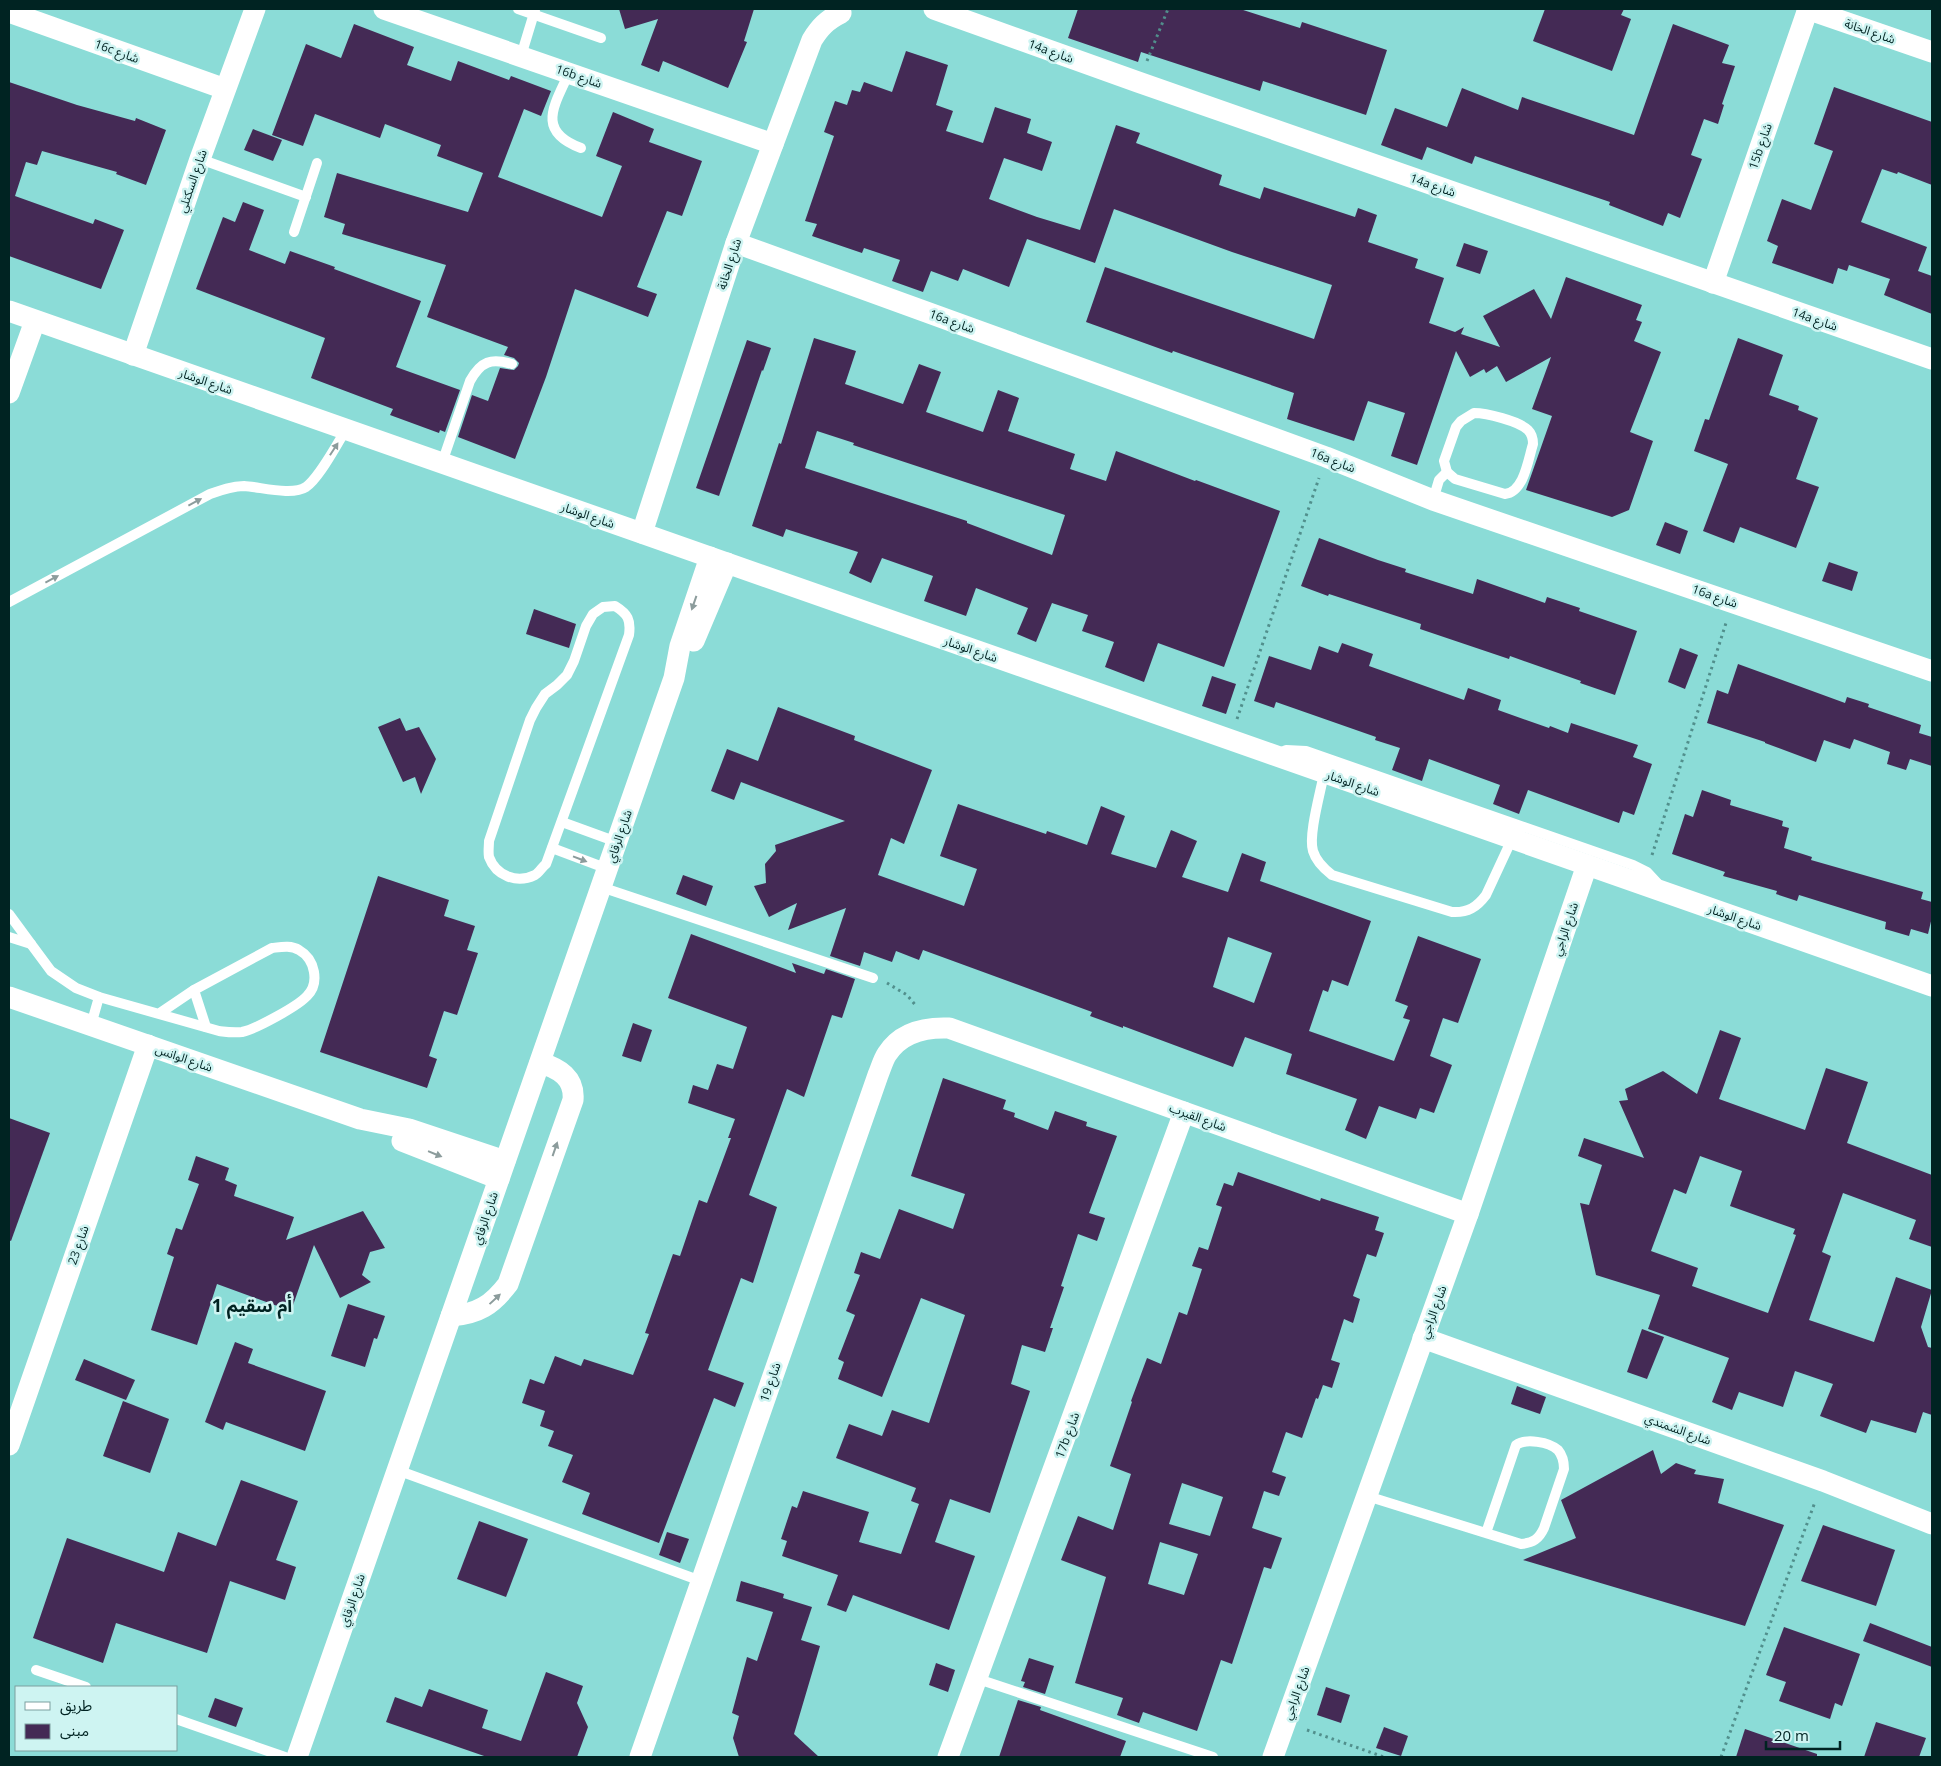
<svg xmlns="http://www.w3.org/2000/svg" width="1941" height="1766" viewBox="0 0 1941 1766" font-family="'Open Sans','Noto Sans Arabic',sans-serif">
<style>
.building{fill:#442a55;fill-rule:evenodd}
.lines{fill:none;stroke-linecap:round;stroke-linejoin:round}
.path{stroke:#518f8c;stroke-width:3;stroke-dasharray:2.5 4;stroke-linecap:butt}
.service{stroke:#fff;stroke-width:10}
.minor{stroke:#fff;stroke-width:21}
.oneway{fill:#8c9c9c}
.labels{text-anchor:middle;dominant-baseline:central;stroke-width:5;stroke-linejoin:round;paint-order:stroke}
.street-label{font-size:12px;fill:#002322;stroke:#cef4f2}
.district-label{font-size:18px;font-weight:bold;fill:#002322;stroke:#cef4f2}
</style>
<rect width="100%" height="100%" fill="#8bdcd7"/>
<!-- building -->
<g class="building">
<polygon points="619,9 754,9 744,41 747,42 728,88 663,61 659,72 641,65 658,19 625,29"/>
<polygon points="1078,9 1240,9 1300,28 1302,22 1387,50 1366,115 1263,81 1260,91 1141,52 1138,62 1068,38"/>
<polygon points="1545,9 1624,9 1621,15 1631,19 1612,71 1533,41"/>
<polygon points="354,24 414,47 407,65 451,81 458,61 509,80 511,76 551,91 541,116 524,109 498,177 602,217 622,166 596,156 613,112 654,129 649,142 702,161 682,216 667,211 637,287 657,294 648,317 575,289 546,377 515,459 458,437 472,395 488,401 500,368 514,370 518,366 519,363 514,358 504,355 508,347 427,317 446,265 342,234 345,224 324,217 337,173 468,212 483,173 437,156 441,145 385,124 380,138 315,114 303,146 272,135 306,44 341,58"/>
<polygon points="1673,24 1729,45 1722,63 1735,66 1722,104 1724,105 1718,124 1704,119 1691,155 1702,159 1680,218 1668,213 1663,226 1609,205 1610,202 1475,156 1472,164 1427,147 1422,160 1381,145 1395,108 1447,127 1462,88 1518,110 1522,97 1634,135"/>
<polygon points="906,51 948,65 936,105 953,111 946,131 983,143 995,107 1031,119 1027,133 1052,142 1042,171 1004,158 989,199 1037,217 1080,230 1116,125 1140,133 1136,143 1222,175 1219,185 1260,199 1264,187 1355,217 1358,208 1377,215 1368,242 1418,259 1415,268 1444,278 1429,323 1455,332 1464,327 1461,334 1500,347 1483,316 1534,289 1551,319 1566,277 1642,305 1636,320 1642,322 1634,341 1661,352 1630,432 1653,441 1629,510 1612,517 1526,490 1552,416 1532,409 1551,357 1506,382 1497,366 1486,373 1484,369 1470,377 1456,351 1417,465 1391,456 1405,413 1368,401 1354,441 1287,419 1294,393 1173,351 1172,353 1086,322 1105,267 1314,339 1332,285 1232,252 1114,209 1095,263 1027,239 1009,287 963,269 958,281 931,271 923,292 892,281 900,260 864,248 862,253 812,236 817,224 805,221 834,136 824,132 835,101 847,105 852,90 860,92 864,82 892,92"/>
<polygon points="9,82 77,105 135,121 136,118 166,130 146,185 116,174 117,172 42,151 37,165 26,162 15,196 93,224 95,219 124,230 101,289 9,256"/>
<polygon points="1834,87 1932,122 1932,185 1898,172 1897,174 1882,169 1861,222 1927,247 1918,271 1932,276 1932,314 1884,295 1890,279 1849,265 1847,271 1838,268 1833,284 1772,263 1778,246 1767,241 1782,199 1811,210 1833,151 1814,144"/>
<polygon points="253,129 282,140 273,161 244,150"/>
<polygon points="243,202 264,210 249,250 285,264 290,251 335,267 334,269 421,301 396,367 460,390 445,432 440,430 439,433 390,415 393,409 311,378 325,338 196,289 223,217 235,222"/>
<polygon points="1464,243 1488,251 1480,274 1456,266"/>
<path d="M814,338l42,13 -11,33 58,20 16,-40 22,8 -15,40 57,20 15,-42 21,8 -11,33 67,23 -5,15 36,12 10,-30 79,30 1,-1 84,31 -56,156 -66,-24 -14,39 -39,-15 9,-25 -32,-11 6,-16 -36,-12 -16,39 -19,-8 11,-26 -52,-20 -10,28 -42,-15 9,-25 -51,-18 -11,25 -22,-10 9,-21 -72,-23 -3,8 -31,-11 27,-83 2,1zM817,431l37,12 -1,2 212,70 -13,40 -85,-32v-2l-162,-53z"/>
<polygon points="1738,338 1783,355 1769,395 1799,406 1798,410 1818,418 1796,479 1819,487 1796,548 1740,527 1734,543 1703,531 1728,464 1694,451 1705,419 1709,420"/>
<polygon points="747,340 771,348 763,371 762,370 719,496 696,488"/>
<polygon points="1665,522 1688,531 1680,554 1656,545"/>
<polygon points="1319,538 1378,560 1406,569 1405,572 1473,594 1477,579 1545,603 1547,597 1580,608 1579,611 1637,631 1615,695 1580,683 1581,681 1510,656 1509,659 1420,629 1421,624 1329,594 1328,596 1301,586"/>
<polygon points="1829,562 1858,572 1852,591 1822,581"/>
<polygon points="534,609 576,624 569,648 526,634"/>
<polygon points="1342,643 1373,654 1369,666 1464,700 1468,688 1501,700 1498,710 1549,728 1550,726 1568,733 1571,723 1638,745 1633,757 1652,764 1634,815 1623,811 1619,823 1528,790 1519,814 1493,804 1500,785 1429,759 1422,781 1392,770 1400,748 1375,740 1376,737 1276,702 1274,708 1254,701 1269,656 1311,670 1319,646 1338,653"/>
<polygon points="1680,648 1698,655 1685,689 1668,682"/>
<polygon points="1738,664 1845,703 1847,697 1869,704 1868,707 1921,725 1919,733 1932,737 1932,766 1910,759 1906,770 1887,764 1890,752 1854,739 1850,749 1824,740 1816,762 1765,743 1765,742 1707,723 1717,690 1728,694"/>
<polygon points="1212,676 1236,684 1226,714 1202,706"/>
<path d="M778,707l77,29 -1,4 78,30 -28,74 -13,-6 -13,37 86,31 13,-37 -37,-13 18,-52 88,30 1,-3 40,14 14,-39 24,10 -14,38 45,14 15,-38 26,11 -15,36 46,15 14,-39 24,9 -6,19 111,40 -23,65 -16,-6 -4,12 -5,-2 -14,41 85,30 16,-41 -7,-2 5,-12 -13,-5 23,-65 63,23 -23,64 -15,-5 -13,38 22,9 -18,48 -14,-5 -4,11 -37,-13 -13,33 -21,-9 12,-31 -71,-25 6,-20 -47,-17 -12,30 -110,-41v2l-33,-12 2,-4 -169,-62 -4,10 -23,-9 -4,11 -28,-10 -4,14 -30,-10 16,-48 -58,22 9,-27 -28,14 -15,-31 12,-3 -1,-19 11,-13 -1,-6 70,-24 -104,-39 -7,18 -23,-9 16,-42 31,12zM1228,937l44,16 -18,50 -41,-16z"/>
<polygon points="400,718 406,731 419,727 436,759 421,794 415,777 403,782 378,727"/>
<polygon points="1702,790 1731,800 1730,805 1783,821 1782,826 1789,828 1784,848 1812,857 1811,860 1923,892 1921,899 1932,902 1932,917 1928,934 1911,929 1909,936 1885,929 1886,922 1799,895 1797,901 1776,894 1777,891 1723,876 1725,872 1672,854 1685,814 1693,817"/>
<polygon points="683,875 713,886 706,906 676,894"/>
<polygon points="378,876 449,900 444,916 475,926 467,950 478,953 457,1015 444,1011 429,1056 437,1059 427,1088 320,1052"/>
<polygon points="691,934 796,973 792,963 824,974 826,969 855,979 842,1018 832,1015 804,1097 787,1089 749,1195 777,1207 753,1283 741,1278 708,1370 744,1383 735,1407 714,1398 659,1543 582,1514 590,1493 562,1482 573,1455 548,1446 554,1431 540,1426 545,1411 522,1403 530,1379 544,1384 555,1356 581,1366 584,1359 633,1375 649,1334 645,1333 673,1254 680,1256 699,1200 707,1203 731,1138 728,1138 735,1119 688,1103 693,1085 708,1090 717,1064 733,1069 747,1027 668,998"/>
<polygon points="633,1023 652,1030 641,1062 622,1056"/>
<path d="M1720,1030l21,8 -22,61 86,31 21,-62 42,14 -21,61 85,32v72l-23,-8 7,-19 -73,-27 -21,59 9,4 -22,64 65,22 22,-65 36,13 -11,37 7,20 4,1v67l-9,-3 -7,21 -45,-13 -5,13 -46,-17 13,-32 -38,-13 -12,36 -44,-15 -7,18 -20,-8 17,-44 -81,-29 12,-34 -64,-20 -16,-72 9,2 13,-40 -24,-9 6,-18 60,20 -25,-57 9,-1 -3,-11 38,-18 34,23zM1700,1156l42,15 -12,35 65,23 -2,5 3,1 -28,78 -76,-27 6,-18 -47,-17 23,-62 12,5z"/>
<polygon points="943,1078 1006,1100 1003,1109 1015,1113 1014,1117 1048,1130 1055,1111 1087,1122 1086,1126 1117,1136 1089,1213 1105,1218 1097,1241 1078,1234 1061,1286 1064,1287 1050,1328 1053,1328 1045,1352 1022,1345 1011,1384 1030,1391 990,1513 950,1499 935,1542 975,1556 949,1630 853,1595 846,1612 827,1605 838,1575 782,1556 787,1541 781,1539 792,1506 797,1508 803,1491 869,1512 859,1542 901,1554 919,1504 911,1501 916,1488 836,1458 849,1424 882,1436 892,1410 929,1423 965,1315 921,1298 882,1397 838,1379 844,1362 838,1359 855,1315 846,1311 860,1275 854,1273 861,1252 880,1259 899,1209 953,1229 965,1194 911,1176"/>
<polygon points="9,1118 50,1133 11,1241 9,1240"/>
<polygon points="196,1156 229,1168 225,1180 237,1185 234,1196 294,1217 286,1240 363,1211 385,1248 370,1252 362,1275 371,1282 340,1298 314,1245 291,1311 217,1284 197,1345 151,1330 174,1257 167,1254 176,1228 182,1230 199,1184 188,1180"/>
<path d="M1238,1172l82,29 1,-3 58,19 -4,13 9,3 -8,24 -9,-3 -14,42 7,3 -7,24 -9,-4 -13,41 9,3 -8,25 -9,-3 -5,14 -2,-1 -14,40 -16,-6 -14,40 14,5 -7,19 -15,-5 -12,37 30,10 -11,31 -7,-2 -32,97 -11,-4 -24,71 -54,-19 -4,11 -22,-8 6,-17 -48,-15 31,-106 -45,-17 17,-44 35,14 18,-56 -21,-8 22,-64 -1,-1 16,-43 14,6 18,-52 8,3 15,-46 -10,-3 7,-19 9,3 14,-43 -6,-2 8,-22 9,3zM1182,1483l41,14 -13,39 -41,-12zM1160,1542l38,12 -14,41 -36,-11z"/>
<polygon points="348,1304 385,1316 377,1339 374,1338 365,1367 331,1356"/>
<polygon points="1642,1329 1664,1337 1647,1379 1627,1372"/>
<polygon points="235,1342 253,1349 248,1363 326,1391 305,1451 226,1422 223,1430 205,1422"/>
<polygon points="84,1359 135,1380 126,1400 75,1380"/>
<polygon points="1517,1386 1546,1397 1540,1414 1511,1404"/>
<polygon points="123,1401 169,1419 150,1473 103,1456"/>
<polygon points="1653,1450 1661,1474 1676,1463 1696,1470 1694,1474 1724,1479 1718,1503 1784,1525 1745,1626 1523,1560 1576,1538 1561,1500"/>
<polygon points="241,1480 298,1501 276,1560 296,1567 285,1600 230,1581 207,1653 116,1623 103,1663 33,1638 67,1538 164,1572 178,1532 216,1546"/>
<polygon points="479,1521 528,1539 506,1597 457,1579"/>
<polygon points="1823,1525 1895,1550 1876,1606 1801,1581"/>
<polygon points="667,1532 689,1539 680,1563 659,1555"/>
<polygon points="741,1581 784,1594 783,1598 812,1607 801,1640 820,1646 794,1734 819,1757 739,1757 733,1738 739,1716 732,1713 747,1657 757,1661 773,1612 736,1601"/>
<polygon points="1870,1623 1932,1647 1932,1667 1863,1641"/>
<polygon points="1784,1627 1860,1654 1842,1706 1835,1703 1830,1719 1779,1701 1786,1682 1766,1675"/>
<polygon points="1029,1658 1054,1666 1045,1694 1023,1687 1025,1682 1021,1681"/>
<polygon points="936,1663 955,1670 948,1692 929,1685"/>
<polygon points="546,1672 583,1686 577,1703 588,1727 577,1757 487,1757 386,1722 395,1697 422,1707 429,1689 488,1710 482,1728 521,1741"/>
<polygon points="1326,1687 1350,1695 1341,1723 1317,1715"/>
<polygon points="215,1698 243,1708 236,1727 208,1717"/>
<polygon points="1018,1700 1041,1707 1040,1710 1126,1741 1120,1757 999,1757"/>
<polygon points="1876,1722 1926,1738 1919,1757 1864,1757"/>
<polygon points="1384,1727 1408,1736 1401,1756 1376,1748"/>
<polygon points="1745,1729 1817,1754 1817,1757 1736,1757"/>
</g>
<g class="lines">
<!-- path -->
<g class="path">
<polyline points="1147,61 1168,9"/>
<polyline points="1237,719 1319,478"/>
<polyline points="1652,855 1726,623"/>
<polyline points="887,983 907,995 917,1007"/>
<polyline points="1307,1730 1384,1757"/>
<polyline points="1721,1757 1815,1502"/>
</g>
<!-- service -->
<g class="service">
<polyline points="518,9 601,38"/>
<polyline points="521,56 535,10"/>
<path d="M569,73c-15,33 -33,58 12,75"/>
<polyline points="200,159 306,197"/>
<polyline points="294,232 317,163"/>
<path d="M1474,413c12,0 45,8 54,17 4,4 5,8 5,14 -5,16 -9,48 -28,50l-50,-15 -8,-7 -3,-11 12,-34 5,-6z"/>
<path d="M442,463l28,-82c11,-20 21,-23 42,-17"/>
<polyline points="1433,500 1439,480 1447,472"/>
<path d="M9,602l201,-108c11,-4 22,-8 34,-8 17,1 48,10 62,1 14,-10 30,-42 40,-57"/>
<path d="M615,606c13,8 16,14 14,29l-83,229c-4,3 -7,9 -11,11 -18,9 -39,1 -46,-18 -1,-5 0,-11 0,-16l41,-121 6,-12 9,-14 12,-9 10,-10 7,-14 12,-35 7,-12 10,-7z"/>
<polyline points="1279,753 1286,750 1306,751 1633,865 1647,872 1660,886"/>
<path d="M1324,773c-3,18 -16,62 -11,78 3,10 10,17 19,24l120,37c16,1 25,-5 34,-17l26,-56"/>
<polyline points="562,822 617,842"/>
<polyline points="552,848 608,869"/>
<polyline points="601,887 873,978"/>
<polyline points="9,914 31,944 9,937"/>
<path d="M31,944l20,27 25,17 23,9 120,34c8,1 15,2 23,1 14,-3 56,-26 65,-36 13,-13 8,-37 -8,-46 -8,-5 -18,-3 -27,-2l-78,42 -34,23"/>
<polyline points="194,990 206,1027"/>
<polyline points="91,1025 99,997"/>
<polyline points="397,1470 701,1581"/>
<path d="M1367,1496l154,48c12,-1 18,-5 23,-16l20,-59c0,-7 -1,-13 -6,-19 -9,-8 -32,-12 -42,-5l-30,88"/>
<polyline points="36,1670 86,1687"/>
<polyline points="978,1679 1213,1757"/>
<polyline points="176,1719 285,1757"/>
</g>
<!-- minor -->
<g class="minor">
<polyline points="384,9 773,144"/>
<polyline points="934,9 1138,82 1932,359"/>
<polyline points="1807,9 1932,52"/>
<polyline points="9,12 225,89"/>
<polyline points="736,243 1326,457 1433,500 1932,671"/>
<polyline points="1713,283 1808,9"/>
<polyline points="9,311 1932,986"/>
<polyline points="133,355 200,159 255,9"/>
<polyline points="9,393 35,321"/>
<path d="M642,533l94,-290 76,-203c8,-13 15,-20 29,-27l-3,-4"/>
<polyline points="694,641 727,563"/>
<polyline points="9,997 360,1119 409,1129 505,1161"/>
<polyline points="402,1141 499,1179"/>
<path d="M451,1316c27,-2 41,-11 57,-32l65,-184c2,-22 -14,-32 -33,-37"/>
<polyline points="1423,1338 1823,1481 1932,1524"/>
<polyline points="9,1445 148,1045"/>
<polyline points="297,1757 674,678 680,646 710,557"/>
<path d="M640,1757l238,-682c3,-7 5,-15 9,-21 14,-22 38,-27 62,-26l519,186"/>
<polyline points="948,1757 1184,1112"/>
<polyline points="1273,1757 1468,1214 1587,865"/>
</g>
</g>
<!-- one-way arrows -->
<defs><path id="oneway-solid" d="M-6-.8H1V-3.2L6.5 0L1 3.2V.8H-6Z" transform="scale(1.25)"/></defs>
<g class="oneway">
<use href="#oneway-solid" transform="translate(334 449) rotate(-57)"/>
<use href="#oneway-solid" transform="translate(195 502) rotate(-28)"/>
<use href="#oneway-solid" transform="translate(52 579) rotate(-28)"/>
<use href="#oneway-solid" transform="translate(694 603) rotate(109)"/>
<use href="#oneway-solid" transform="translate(580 859) rotate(21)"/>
<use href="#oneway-solid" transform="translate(555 1149) rotate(-71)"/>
<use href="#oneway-solid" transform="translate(435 1154) rotate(22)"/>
<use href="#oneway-solid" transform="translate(495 1299) rotate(-43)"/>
</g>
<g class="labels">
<!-- street labels -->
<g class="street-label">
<text transform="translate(1870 31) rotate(19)">شارع الخانة</text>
<text transform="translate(117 51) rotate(20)">16c شارع</text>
<text transform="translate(1051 51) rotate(20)">14a شارع</text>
<text transform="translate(579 76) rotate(19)">16b شارع</text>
<text transform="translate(1760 146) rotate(-71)">15b شارع</text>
<text transform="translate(192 181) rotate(-71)">شارع السكتلي</text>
<text transform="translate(1433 185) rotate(19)">14a شارع</text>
<text transform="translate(729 264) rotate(-72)">شارع الخانة</text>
<text transform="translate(1815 319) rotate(19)">14a شارع</text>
<text transform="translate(952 321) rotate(20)">16a شارع</text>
<text transform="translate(206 381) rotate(19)">شارع الوشار</text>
<text transform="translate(1333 460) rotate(21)">16a شارع</text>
<text transform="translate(588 515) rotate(19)">شارع الوشار</text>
<text transform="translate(1715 596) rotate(19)">16a شارع</text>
<text transform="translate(971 649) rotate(19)">شارع الوشار</text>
<text transform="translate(1353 783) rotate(19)">شارع الوشار</text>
<text transform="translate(619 836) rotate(-71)">شارع الرقاي</text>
<text transform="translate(1735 917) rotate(19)">شارع الوشار</text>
<text transform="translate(1565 929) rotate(-71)">شارع الراجي</text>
<text transform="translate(184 1058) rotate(19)">شارع الوانس</text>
<text transform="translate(1198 1117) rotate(20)">شارع القيرب</text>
<text transform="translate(485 1218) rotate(-71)">شارع الرقاي</text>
<text transform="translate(78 1245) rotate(-71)">شارع 23</text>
<text transform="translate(1433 1312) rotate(-70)">شارع الراجي</text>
<text transform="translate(770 1382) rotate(-71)">شارع 19</text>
<text transform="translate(1678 1429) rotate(20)">شارع الشمندي</text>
<text transform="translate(1067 1435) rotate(-70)">17b شارع</text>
<text transform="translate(352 1600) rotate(-71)">شارع الرقاي</text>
<text transform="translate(1296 1693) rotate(-70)">شارع الراجي</text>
</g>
<!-- district labels -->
<g class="district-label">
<text x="252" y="1305">أم سقيم 1</text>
</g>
</g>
<!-- border -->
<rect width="1941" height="1766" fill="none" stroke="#002322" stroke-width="20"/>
<!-- legend -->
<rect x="15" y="1686" width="162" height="65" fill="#cef4f2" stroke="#7ca09f"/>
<rect x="25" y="1702" width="25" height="8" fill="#ffffff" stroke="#7ca09f"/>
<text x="60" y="1711" font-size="15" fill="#002322">طريق</text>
<rect x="25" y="1724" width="25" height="15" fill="#442a55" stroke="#7ca09f"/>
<text x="60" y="1736" font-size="15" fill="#002322">مبنى</text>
<!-- scale -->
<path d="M1766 1741v8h74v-8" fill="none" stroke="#002322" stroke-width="2.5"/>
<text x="1774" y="1741" font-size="15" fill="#002322" stroke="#cef4f2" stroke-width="4" paint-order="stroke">20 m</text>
</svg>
